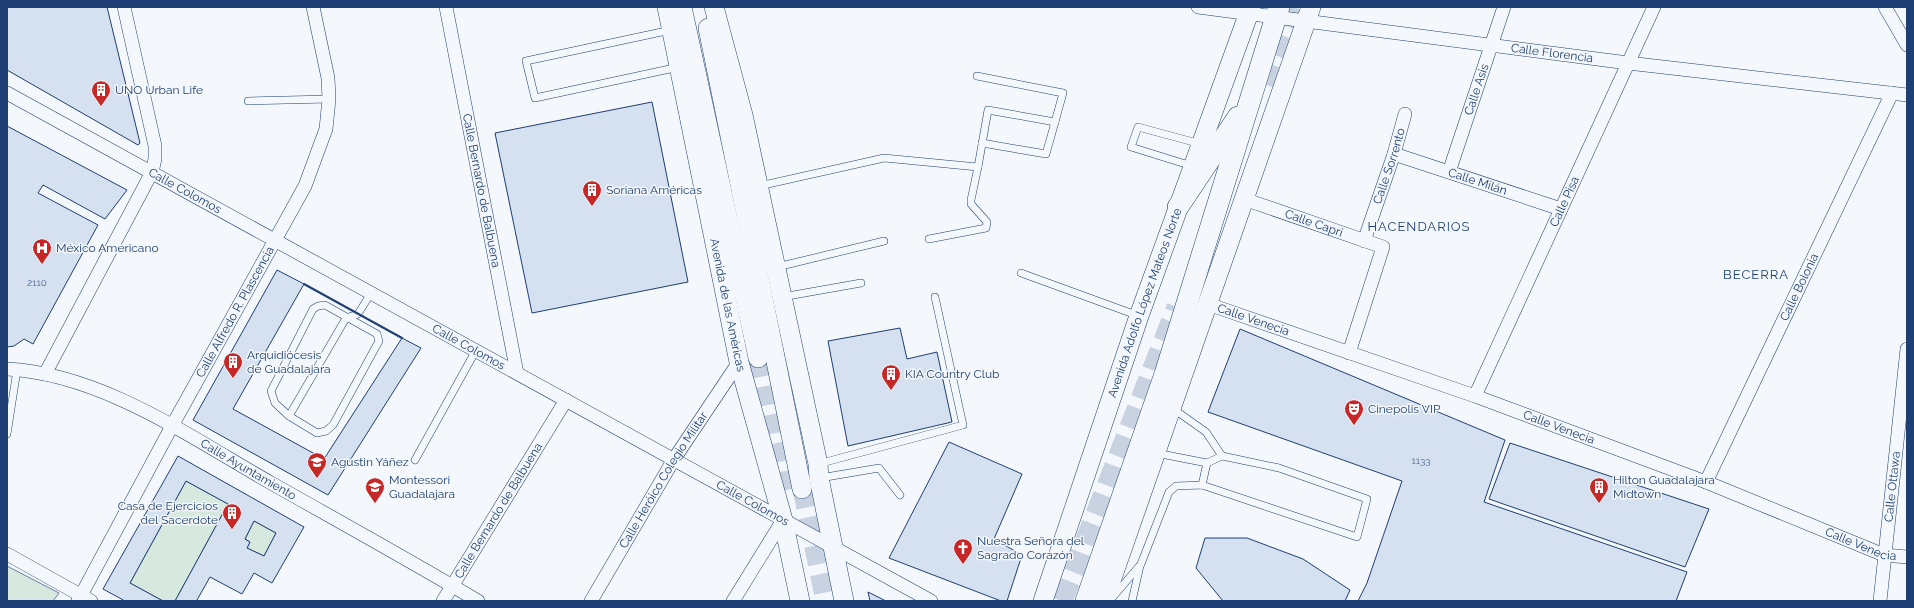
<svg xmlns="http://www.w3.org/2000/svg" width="1914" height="608" viewBox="0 0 1914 608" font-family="Raleway,sans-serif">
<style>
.green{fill:#d7e8df;stroke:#687fa3}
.building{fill:#d5e0f0;stroke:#1d3f73;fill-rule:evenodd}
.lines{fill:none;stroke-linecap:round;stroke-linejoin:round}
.secondary-tunnel{stroke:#c9d2e0;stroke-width:19;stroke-dasharray:19 10;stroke-linecap:butt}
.primary-tunnel{stroke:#c9d2e0;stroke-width:21;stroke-dasharray:21 10;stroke-linecap:butt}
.service-casing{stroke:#1d3f73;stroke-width:8}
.minor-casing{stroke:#1d3f73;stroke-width:14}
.secondary-casing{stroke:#1d3f73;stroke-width:20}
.primary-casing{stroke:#1d3f73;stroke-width:22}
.service{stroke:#f4f7fb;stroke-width:7}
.minor{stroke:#f4f7fb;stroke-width:13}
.secondary{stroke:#f4f7fb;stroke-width:19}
.primary{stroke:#f4f7fb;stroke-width:21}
.wall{stroke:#1d3f73;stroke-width:2}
.labels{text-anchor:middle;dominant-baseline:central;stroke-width:3;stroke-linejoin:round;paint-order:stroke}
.number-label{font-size:10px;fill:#4b6792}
.street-label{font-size:12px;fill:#1d3f73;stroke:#f4f7fb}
.poi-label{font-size:12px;fill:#1d3f73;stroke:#f4f7fb;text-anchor:start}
.neighbourhood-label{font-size:13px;letter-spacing:1px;fill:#1d3f73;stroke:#f4f7fb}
</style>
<rect width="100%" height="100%" fill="#f4f7fb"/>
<!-- green -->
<g class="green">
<polygon points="186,481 228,504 175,601 163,601 130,583"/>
<polygon points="254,521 276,533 264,556 247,548 250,542 245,539"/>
<polygon points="7,566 59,593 53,601 7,601"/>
</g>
<!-- building -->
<g class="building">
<polygon points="7,7 107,7 140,143 138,145 7,70"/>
<polygon points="652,102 688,282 532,313 495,133"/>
<polygon points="7,126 127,190 105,219 43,185 38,193 98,225 33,344 24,339 14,346 7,347"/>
<polygon points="277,270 304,284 233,409 324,459 402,338 421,348 328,495 193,420"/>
<polygon points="900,328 907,359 937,352 952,422 848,446 828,341"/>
<polygon points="1240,329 1505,440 1484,502 1687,572 1676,601 1358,601 1367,583 1402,481 1208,412"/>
<polygon points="949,442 1022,474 994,539 1022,555 1007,601 1001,601 889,558"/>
<polygon points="1510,443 1709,509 1685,567 1489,499"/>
<path d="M178,456l126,71 -32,56 -18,-10 -12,21 -32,-17 -13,23 2,1h-24l53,-97 -42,-23 -56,102 33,18h-38l-22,-12zM254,521l22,12 -12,23 -17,-8 3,-6 -5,-3z"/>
<polygon points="1205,538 1247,538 1303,559 1350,590 1345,601 1223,601 1196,568"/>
<polygon points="868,592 886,601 870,601"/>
</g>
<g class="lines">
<!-- secondary-tunnel -->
<g class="secondary-tunnel">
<polyline points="758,358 783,492"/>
<polyline points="802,489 825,601"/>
</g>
<!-- primary-tunnel -->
<g class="primary-tunnel">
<polyline points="1264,84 1294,7"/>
<polyline points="1062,601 1177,307"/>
</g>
<!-- service casing -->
<g class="service-casing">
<g id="service">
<polyline points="671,30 526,61 535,98 679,67"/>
<polyline points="977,76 1063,93 1055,122 988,110 978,167"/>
<polyline points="248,101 329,99"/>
<polyline points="982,143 1046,154 1055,122"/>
<polyline points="1192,166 1131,147 1138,127 1201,144"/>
<polyline points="759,186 884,158 978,167 971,200 971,204 987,222 986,228 929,239"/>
<polyline points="777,267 884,241"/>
<polyline points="1021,273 1139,316"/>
<polyline points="782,297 861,283"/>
<polygon points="325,305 377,334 379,341 333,425 326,431 317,433 289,416 275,403 271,391 313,309 318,306"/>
<polyline points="1172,408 1206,432 1222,456"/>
<polyline points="289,416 346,318 358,314 371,293"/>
<polyline points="7,434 17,370"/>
<polyline points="415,460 475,352"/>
<polyline points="818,464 963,425 935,297"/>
<polyline points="820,478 879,468 900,495"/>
<polyline points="1202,485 1207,463"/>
<polyline points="1112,598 1141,564 1169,492 1176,486 1202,485 1357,537 1367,499 1279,468 1222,456 1207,463 1156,453"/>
<polyline points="1132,601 1140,566"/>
</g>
</g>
<!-- minor casing -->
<g class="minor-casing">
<g id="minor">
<path id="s1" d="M446,7l71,366"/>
<path id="s2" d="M1198,7l430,56 279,32"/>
<polyline points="1885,7 1907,45"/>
<path id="s3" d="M7,93l924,508"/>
<path id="s4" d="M1394,154l167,55"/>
<path id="s5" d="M1449,172l55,-165"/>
<path id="s6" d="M1244,199l139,48 -34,106"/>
<path id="s7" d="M1364,241l30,-87 11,-40"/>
<path id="s8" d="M1208,304l267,92 231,86 178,73 23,2"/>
<path id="s9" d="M7,369c95,5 183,68 264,114 69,39 138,77 207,118"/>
<polyline points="45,374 152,172 155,159 155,146 124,7"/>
<path id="s10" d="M1475,396l179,-389"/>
<path id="s11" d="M1706,482l186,-389"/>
<polyline points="7,554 91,601"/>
<path id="s12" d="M78,601l94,-175 133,-240 21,-57 3,-30 -1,-21 -15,-71"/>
<path id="s13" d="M443,601l123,-201"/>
<path id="s14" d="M591,601l83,-142 65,-97"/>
<polyline points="733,601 783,520"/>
<path id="s15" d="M1880,601l27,-252"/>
</g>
</g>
<!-- secondary casing -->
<g class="secondary-casing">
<g id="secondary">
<path id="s16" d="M667,7l72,355 44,158 17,81"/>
<polyline points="682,7 758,358"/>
<polyline points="714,7 743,115 818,464 819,478 844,601"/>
<polyline points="708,28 802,489"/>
<path id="s17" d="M1043,601l96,-285 112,-309"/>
<polyline points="1104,601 1311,7"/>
</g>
</g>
<!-- primary casing -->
<g class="primary-casing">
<g id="primary">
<polyline points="1178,207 1238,117"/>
<polyline points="1086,601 1165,374 1279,7"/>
</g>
</g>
<!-- service -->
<use href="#service" class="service"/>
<!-- minor -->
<use href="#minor" class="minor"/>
<!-- secondary -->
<use href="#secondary" class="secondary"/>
<!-- primary -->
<use href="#primary" class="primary"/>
<!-- wall -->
<polyline class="wall" points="304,284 402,338"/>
</g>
<!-- icons -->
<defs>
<g id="building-pin" transform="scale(1)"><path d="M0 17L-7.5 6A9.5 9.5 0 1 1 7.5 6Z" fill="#c62828" stroke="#f4f7fb"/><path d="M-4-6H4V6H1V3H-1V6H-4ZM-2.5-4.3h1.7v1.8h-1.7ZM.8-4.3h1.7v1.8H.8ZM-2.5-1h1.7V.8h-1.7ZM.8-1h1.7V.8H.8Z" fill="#fff"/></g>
<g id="hospital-pin" transform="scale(1)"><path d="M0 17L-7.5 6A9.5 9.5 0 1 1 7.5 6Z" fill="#c62828" stroke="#f4f7fb"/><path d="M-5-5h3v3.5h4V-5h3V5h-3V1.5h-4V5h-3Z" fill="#fff"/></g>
<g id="theatre-pin" transform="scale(1)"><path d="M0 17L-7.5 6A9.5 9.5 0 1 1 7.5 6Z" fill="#c62828" stroke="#f4f7fb"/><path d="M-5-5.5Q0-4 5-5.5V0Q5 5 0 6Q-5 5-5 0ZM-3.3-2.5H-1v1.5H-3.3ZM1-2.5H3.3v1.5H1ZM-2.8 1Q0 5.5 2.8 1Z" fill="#fff"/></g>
<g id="school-pin" transform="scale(1)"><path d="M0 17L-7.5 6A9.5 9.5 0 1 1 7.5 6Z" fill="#c62828" stroke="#f4f7fb"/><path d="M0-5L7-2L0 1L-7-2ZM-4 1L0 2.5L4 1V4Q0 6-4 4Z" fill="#fff"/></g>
<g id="church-pin" transform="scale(1)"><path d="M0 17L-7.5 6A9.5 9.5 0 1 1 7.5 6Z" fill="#c62828" stroke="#f4f7fb"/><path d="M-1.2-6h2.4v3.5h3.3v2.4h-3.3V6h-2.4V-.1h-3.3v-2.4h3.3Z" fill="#fff"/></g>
</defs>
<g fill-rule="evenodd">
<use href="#building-pin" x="101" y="90"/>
<use href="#building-pin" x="592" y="190"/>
<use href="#hospital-pin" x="42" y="248"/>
<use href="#building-pin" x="233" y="362"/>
<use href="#building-pin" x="891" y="374"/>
<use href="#theatre-pin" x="1354" y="409"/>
<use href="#school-pin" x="317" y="462"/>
<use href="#school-pin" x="375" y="487"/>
<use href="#building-pin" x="1599" y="487"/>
<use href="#building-pin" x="232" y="513"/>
<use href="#church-pin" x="963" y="548"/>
</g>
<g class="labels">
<!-- number labels -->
<g class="number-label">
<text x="37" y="282">2110</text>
<text x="1421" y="460">1133</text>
</g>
<!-- street labels -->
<g class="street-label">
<text stroke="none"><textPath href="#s2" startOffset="357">Calle Florencia</textPath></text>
<text stroke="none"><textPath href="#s5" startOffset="87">Calle Asis</textPath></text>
<text stroke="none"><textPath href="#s7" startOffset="79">Calle Sorrento</textPath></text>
<text stroke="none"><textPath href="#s4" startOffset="88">Calle Milán</textPath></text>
<text stroke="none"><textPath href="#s1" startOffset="187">Calle Bernardo de Balbuena</textPath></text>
<text stroke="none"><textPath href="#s3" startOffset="203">Calle Colomos</textPath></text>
<text stroke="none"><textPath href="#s10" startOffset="214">Calle Pisa</textPath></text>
<text stroke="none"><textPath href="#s6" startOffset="74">Calle Capri</textPath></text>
<text stroke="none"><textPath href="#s11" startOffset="216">Calle Bolonia</textPath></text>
<text stroke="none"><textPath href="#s17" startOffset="315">Avenida Adolfo López Mateos Norte</textPath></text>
<text stroke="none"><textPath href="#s16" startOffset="304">Avenida de las Américas</textPath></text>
<text stroke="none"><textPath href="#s12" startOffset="329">Calle Alfredo R. Plascencia</textPath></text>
<text stroke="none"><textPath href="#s8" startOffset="48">Calle Venecia</textPath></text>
<text stroke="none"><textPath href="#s3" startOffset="527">Calle Colomos</textPath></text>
<text stroke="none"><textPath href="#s8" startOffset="372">Calle Venecia</textPath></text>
<text stroke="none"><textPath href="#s9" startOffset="264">Calle Ayuntamiento</textPath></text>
<text stroke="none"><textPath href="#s14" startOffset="141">Calle Heróico Colegio Militar</textPath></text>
<text stroke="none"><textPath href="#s15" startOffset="115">Calle Ottawa</textPath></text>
<text stroke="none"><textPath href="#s3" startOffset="851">Calle Colomos</textPath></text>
<text stroke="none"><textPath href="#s13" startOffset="106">Calle Bernardo de Balbuena</textPath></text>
<text stroke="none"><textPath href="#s8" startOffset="696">Calle Venecia</textPath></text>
</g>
<!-- poi labels -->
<g class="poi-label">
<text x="115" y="90">UNO Urban Life</text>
<text x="606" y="190">Soriana Américas</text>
<text x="56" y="248">México Americano</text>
<text x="247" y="355">Arquidiócesis<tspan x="247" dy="14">de Guadalajara</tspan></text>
<text x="905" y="374">KIA Country Club</text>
<text x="1368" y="409">Cinepolis VIP</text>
<text x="331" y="462">Agustin Yáñez</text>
<text x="389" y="480">Montessori<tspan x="389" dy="14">Guadalajara</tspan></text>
<text x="1613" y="480">Hilton Guadalajara<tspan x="1613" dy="14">Midtown</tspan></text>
<text x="218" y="506" text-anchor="end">Casa de Ejercicios<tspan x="218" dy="14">del Sacerdote</tspan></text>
<text x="977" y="541">Nuestra Señora del<tspan x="977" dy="14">Sagrado Corazón</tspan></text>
</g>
<!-- neighbourhood labels -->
<g class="neighbourhood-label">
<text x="1419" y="226">HACENDARIOS</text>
<text x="1756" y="274">BECERRA</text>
</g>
</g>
<!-- border -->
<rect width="1914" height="608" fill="none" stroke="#1d3f73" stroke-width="16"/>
</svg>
